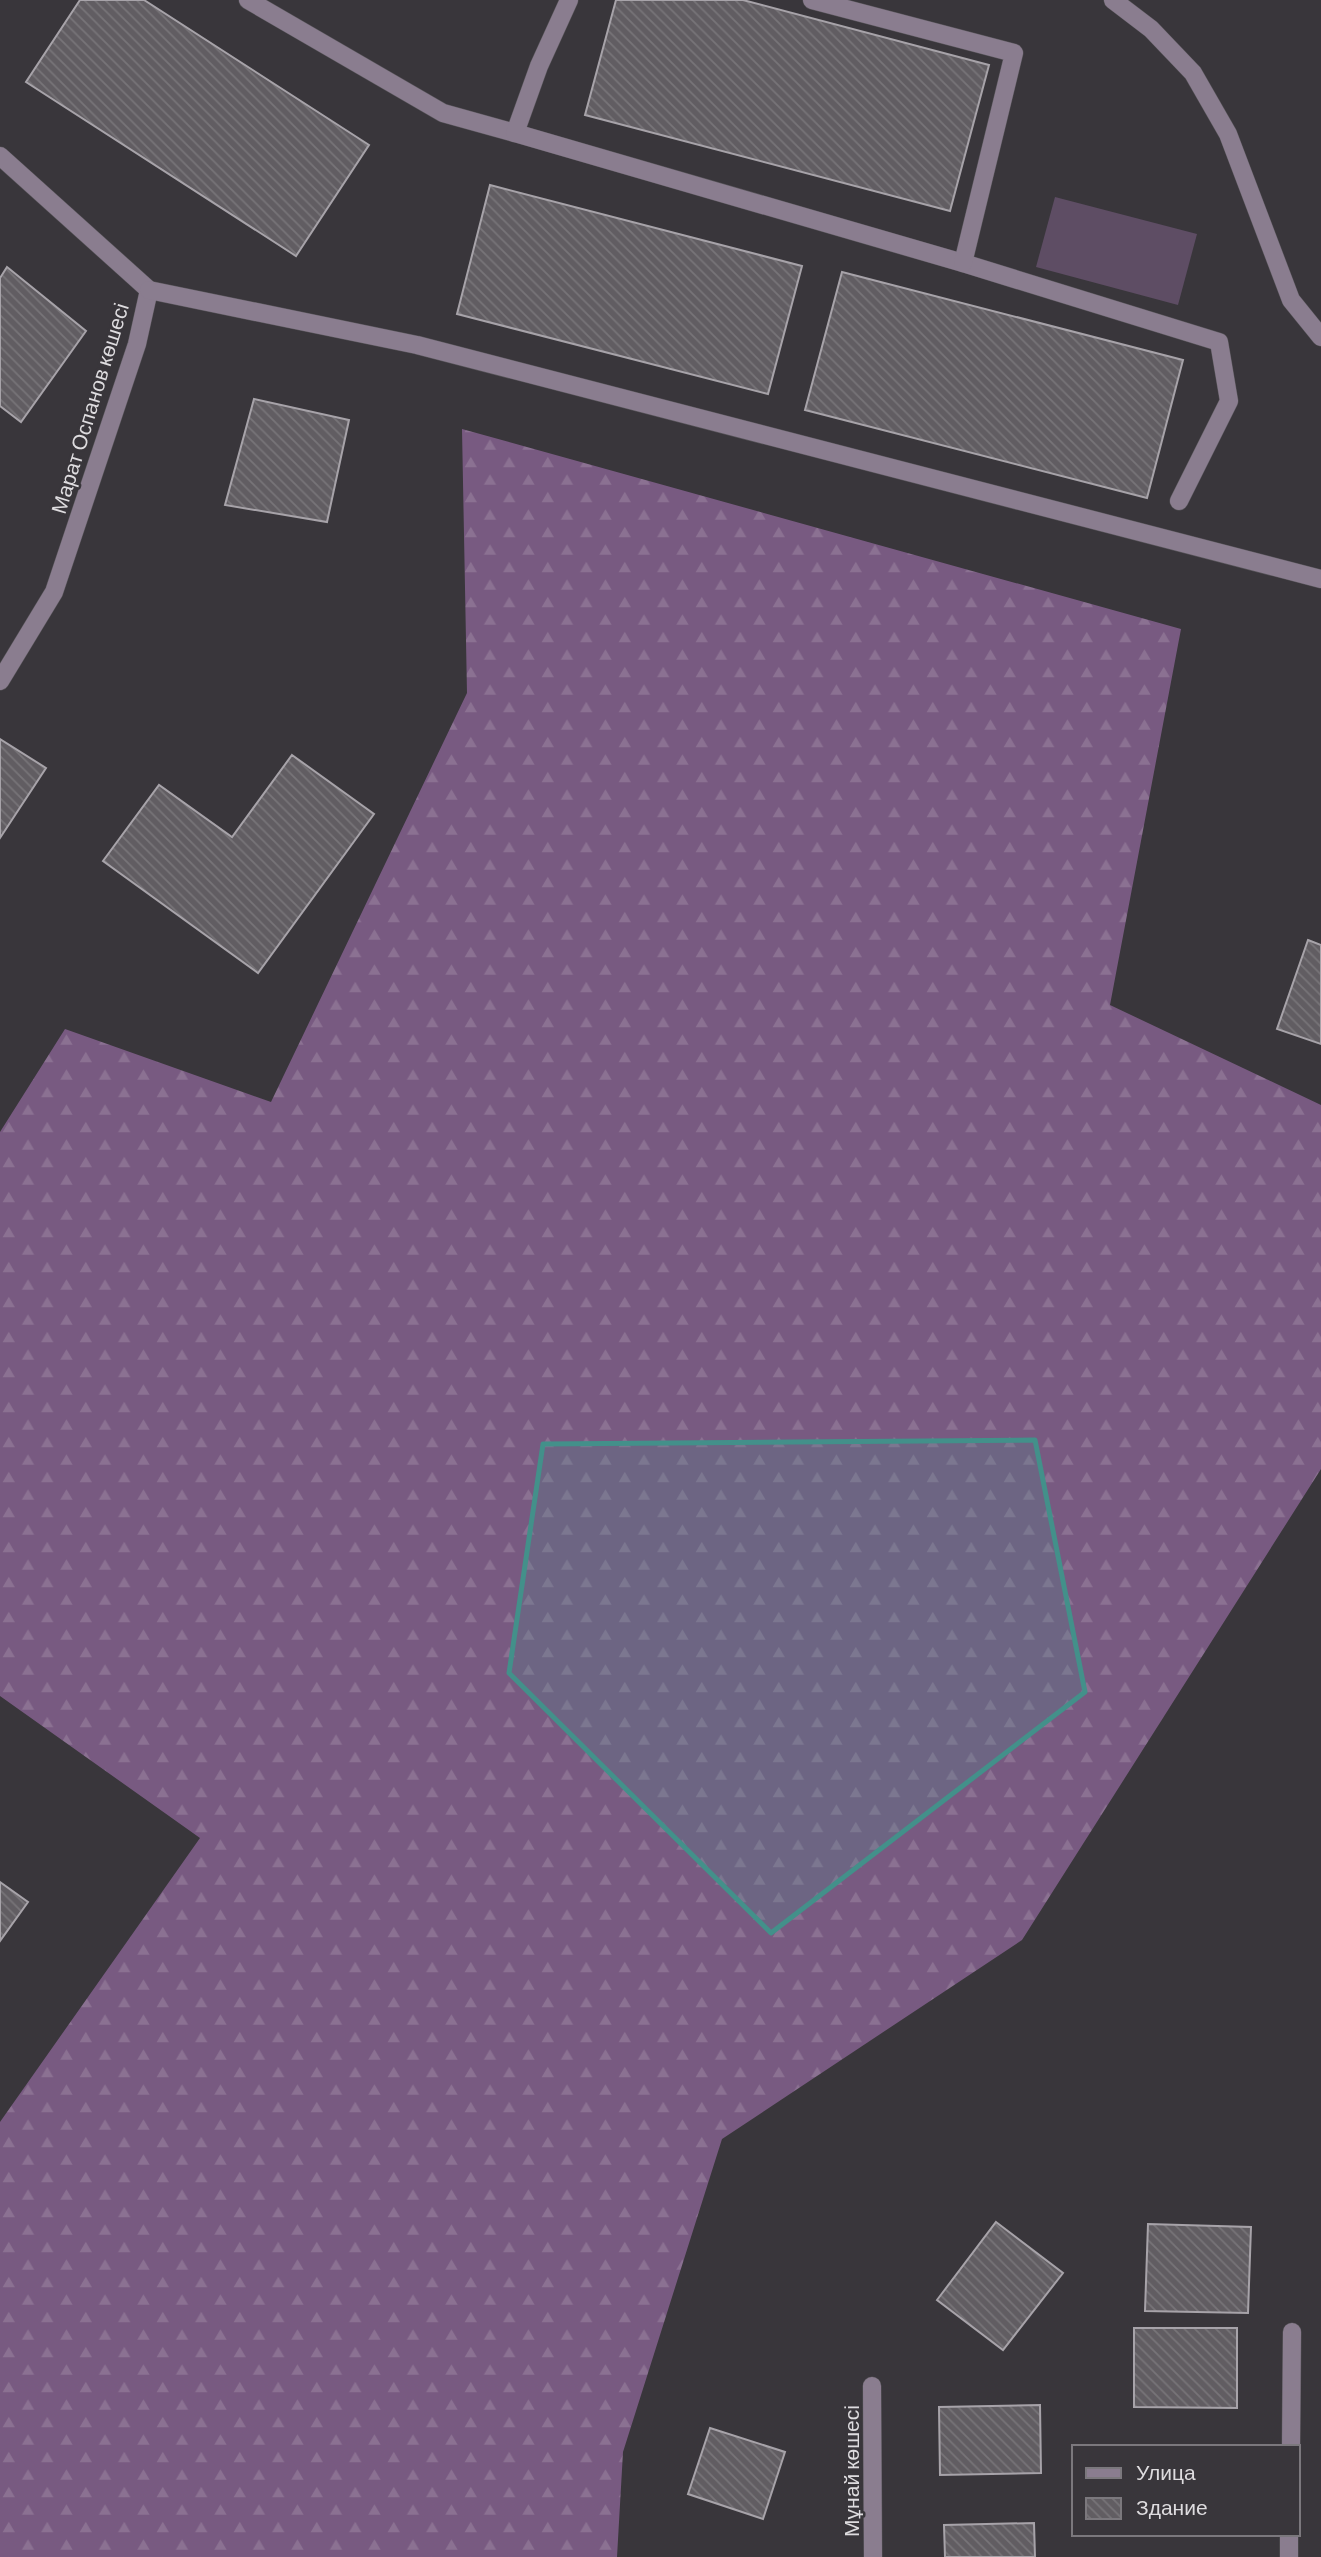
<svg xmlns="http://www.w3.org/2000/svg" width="1321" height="2557" viewBox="0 0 1321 2557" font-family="Barlow,sans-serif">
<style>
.grass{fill:#5e4d64}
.forest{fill:url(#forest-firs)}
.building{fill:url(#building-back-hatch);stroke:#a7a3a9;stroke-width:2}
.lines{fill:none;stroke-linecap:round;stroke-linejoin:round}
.minor-casing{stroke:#575459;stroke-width:19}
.minor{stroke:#8a7d8f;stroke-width:18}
.marked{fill:#43908a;fill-opacity:0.2;stroke:#43908a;stroke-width:5;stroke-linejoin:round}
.labels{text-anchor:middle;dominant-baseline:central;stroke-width:5;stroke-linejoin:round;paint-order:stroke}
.street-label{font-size:21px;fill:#dedcdf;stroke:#39363b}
</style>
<defs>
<pattern id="forest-firs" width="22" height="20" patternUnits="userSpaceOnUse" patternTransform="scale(1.75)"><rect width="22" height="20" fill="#785a81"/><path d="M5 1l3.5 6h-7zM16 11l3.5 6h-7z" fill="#8b7192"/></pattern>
<pattern id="building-back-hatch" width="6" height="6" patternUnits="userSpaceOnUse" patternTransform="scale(1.75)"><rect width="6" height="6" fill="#615d62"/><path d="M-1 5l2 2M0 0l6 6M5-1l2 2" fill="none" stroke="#777478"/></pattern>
</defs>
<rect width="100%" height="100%" fill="#39363b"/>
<!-- grass -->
<polygon class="grass" points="1055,197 1197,234 1178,305 1036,267"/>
<!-- forest -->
<polygon class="forest" points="462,429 1181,629 1110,1005 1321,1105 1321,1469 1022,1940 722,2139 623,2452 617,2557 0,2557 0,2122 200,1838 0,1696 0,1132 65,1029 271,1102 467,693"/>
<!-- building -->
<g class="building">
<polygon points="80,0 144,0 369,145 296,256 26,82"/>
<polygon points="616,0 743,0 989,65 950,211 585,115"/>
<polygon points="490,185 802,266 768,394 457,314"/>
<polygon points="7,267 86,331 21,422 0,406 0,278"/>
<polygon points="842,272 1183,360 1147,498 805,410"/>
<polygon points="254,399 349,420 327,522 225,505"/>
<polygon points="0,739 46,768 0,838"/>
<polygon points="292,755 374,814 258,973 103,861 159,785 232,837"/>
<polygon points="1308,940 1321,945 1321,1044 1277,1029"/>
<polygon points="0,1882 28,1902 0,1941"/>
<polygon points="996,2222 1063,2273 1003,2350 937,2300"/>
<polygon points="1148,2224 1251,2227 1248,2313 1145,2311"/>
<polygon points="1134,2328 1237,2328 1237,2408 1134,2407"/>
<polygon points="1040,2405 1041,2473 940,2475 939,2407"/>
<polygon points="710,2428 785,2452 763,2519 688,2494"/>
<polygon points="1034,2523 1035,2557 945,2557 944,2525"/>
</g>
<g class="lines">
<!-- minor casing -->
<g class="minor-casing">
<g id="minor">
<polyline points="248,0 443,113 515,133"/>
<polyline points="569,0 539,66 515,133 963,263 1219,342 1229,401 1179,501"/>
<polyline points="812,0 1014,53 963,263"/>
<polyline points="1113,0 1151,29 1193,73 1228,134 1291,300 1321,337"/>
<polyline points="0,156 149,290 137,344 54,592 0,681"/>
<polyline points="149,290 417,345 1321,579"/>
<polyline points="872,2386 873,2557"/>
<polyline points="1291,2447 1292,2332"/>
<polyline points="1289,2557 1289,2534"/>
</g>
</g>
<!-- minor -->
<use href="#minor" class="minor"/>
</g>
<!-- marked area -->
<path class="marked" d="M1035,1440l50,252 -314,241 -262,-260 34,-229z"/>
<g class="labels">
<!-- street labels -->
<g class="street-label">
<text transform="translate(89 408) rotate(-73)">Марат Оспанов көшесі</text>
<text transform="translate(850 2471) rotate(-90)">Мұнай көшесі</text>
</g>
</g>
<!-- legend -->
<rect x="1072" y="2445" width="228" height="91" fill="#39363b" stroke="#7b787d" stroke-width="2"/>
<rect x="1086" y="2468" width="35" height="10" fill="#8a7d8f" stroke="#7b787d" stroke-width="2"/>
<text x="1136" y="2480" font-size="21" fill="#dedcdf">Улица</text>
<rect x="1086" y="2498" width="35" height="21" fill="url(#building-back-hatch)" stroke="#7b787d" stroke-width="2"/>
<text x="1136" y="2515" font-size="21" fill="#dedcdf">Здание</text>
</svg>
